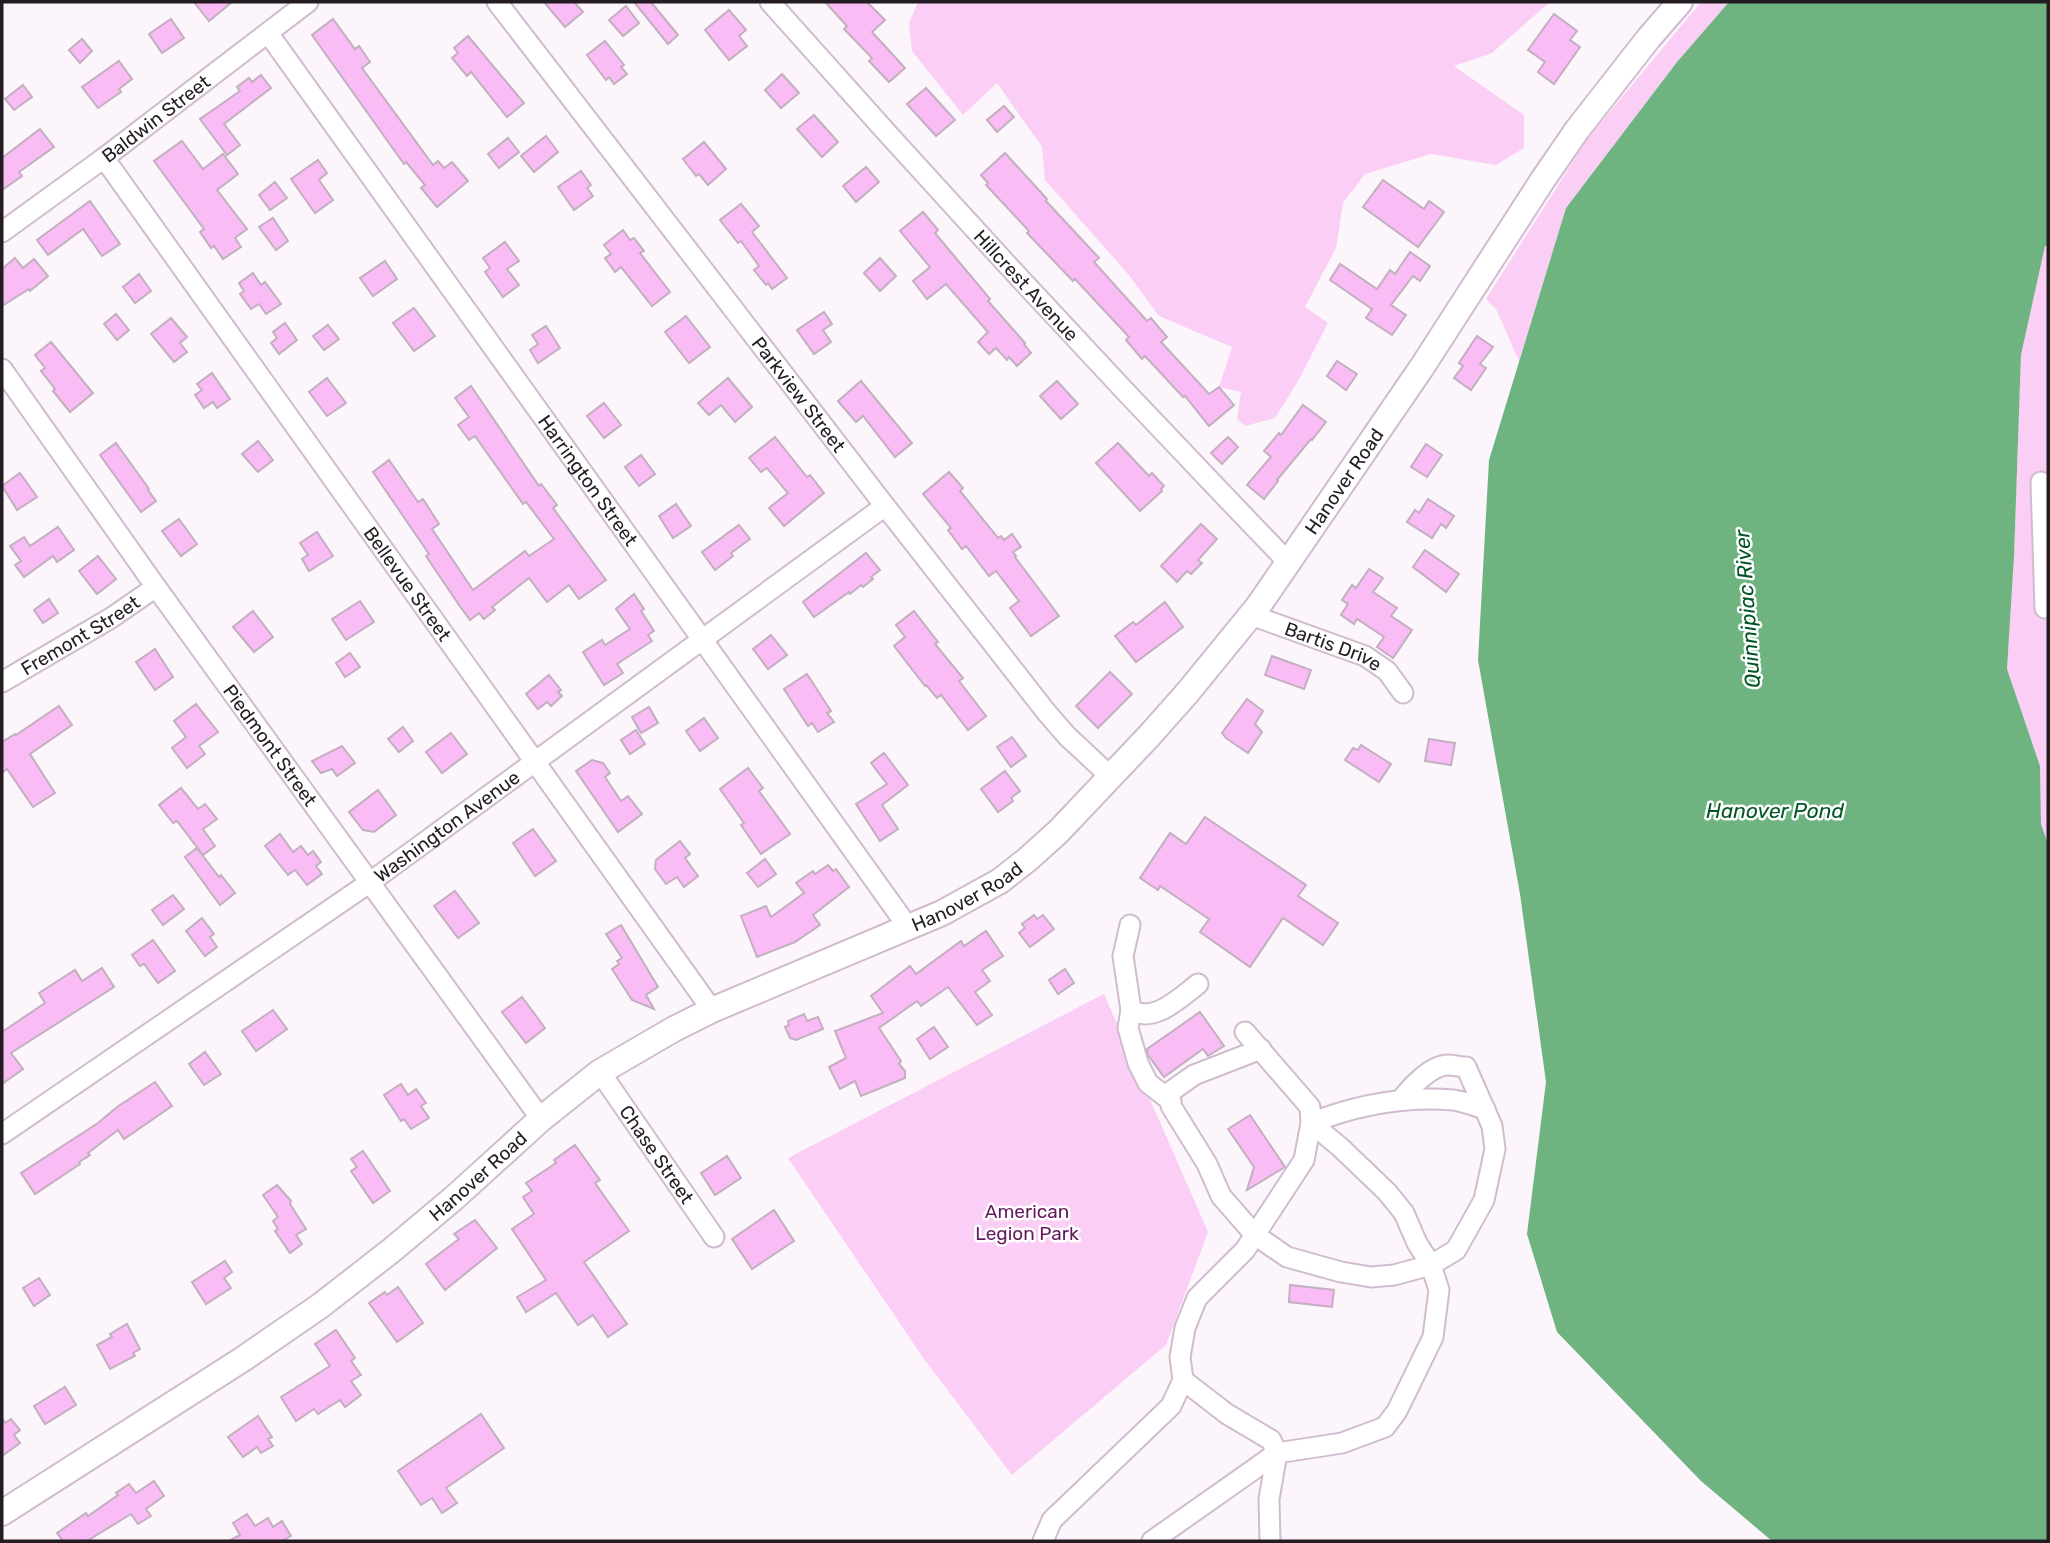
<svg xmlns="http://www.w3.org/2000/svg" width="2050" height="1543" viewBox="0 0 2050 1543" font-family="Rubik,sans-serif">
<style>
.green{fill:#facef5}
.water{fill:#6fb480}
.building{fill:#fabcf4;stroke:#c2afc0;stroke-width:2}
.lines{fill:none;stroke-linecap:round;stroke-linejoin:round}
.minor-casing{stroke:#d0bcce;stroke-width:23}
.major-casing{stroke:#d0bcce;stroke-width:28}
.minor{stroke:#fff;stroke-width:19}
.major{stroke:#fff;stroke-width:24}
.labels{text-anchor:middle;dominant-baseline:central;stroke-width:5;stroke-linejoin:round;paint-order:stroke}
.street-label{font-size:19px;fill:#241c23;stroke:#fff}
.park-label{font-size:19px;fill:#621b5f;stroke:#fff}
.water-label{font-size:21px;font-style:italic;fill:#005526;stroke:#fff}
</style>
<rect width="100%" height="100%" fill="#fdf5fc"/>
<!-- green -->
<g class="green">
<polygon points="918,2 1550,2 1492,53 1454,66 1524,115 1524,148 1496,165 1431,154 1365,174 1343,203 1336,248 1305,307 1328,323 1297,383 1275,418 1245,426 1237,419 1241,392 1219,387 1232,347 1159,316 1128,274 1045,180 1042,147 997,83 963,115 912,51 909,23"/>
<polygon points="1701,2 1729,2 1677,62 1566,208 1519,361 1496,309 1486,299 1588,138"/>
<polygon points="2045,245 2048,246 2048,844 2041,824 2040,766 2007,669 2014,557 2021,355"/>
<polygon points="1104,994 1208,1232 1166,1345 1012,1475 924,1359 788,1158"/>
</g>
<!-- water -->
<polygon class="water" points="1729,2 2048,2 2048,246 2045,246 2021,355 2014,557 2007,669 2040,766 2041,824 2048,844 2048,1541 1772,1541 1701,1481 1557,1332 1527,1234 1546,1082 1520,894 1478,660 1489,460 1566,208 1677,62"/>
<!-- building -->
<g class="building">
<polygon points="194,2 232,2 209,21"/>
<polygon points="544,2 574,2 583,12 565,27"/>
<polygon points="634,2 651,2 678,35 668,44"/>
<polygon points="825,2 867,2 885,20 872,32 905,68 889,82 869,61 872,58 844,29 847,26"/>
<polygon points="626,6 639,23 623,36 609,20"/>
<polygon points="729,10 746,30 739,36 747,46 729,60 705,30"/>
<polygon points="1554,14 1577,31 1570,40 1580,47 1554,84 1538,72 1545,62 1528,50"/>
<polygon points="171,19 184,38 162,53 149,34"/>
<polygon points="333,19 355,49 359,46 370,62 362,68 433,165 438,161 444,168 452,162 468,181 437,207 421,188 425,185 406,162 404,164 312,35"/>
<polygon points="468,36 524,103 507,117 471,72 467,76 452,58 458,53 454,48"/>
<polygon points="82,39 92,51 80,63 69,50"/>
<polygon points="605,41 624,65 621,67 627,74 614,84 609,77 606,80 587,55"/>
<polygon points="119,61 132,79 119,89 121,92 98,108 82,87"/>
<polygon points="782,74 799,93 781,108 765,90"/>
<polygon points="261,75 271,88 224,124 240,145 227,155 200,119 240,91 237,87 249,78 252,82"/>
<polygon points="23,85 32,97 14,110 5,99"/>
<polygon points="926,88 955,120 936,136 907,104"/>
<polygon points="1004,106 1014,117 997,132 987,120"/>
<polygon points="814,115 838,142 822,157 797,129"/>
<polygon points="40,129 54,147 19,172 22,176 2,190 2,158"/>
<polygon points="546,136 558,152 534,172 521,156"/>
<polygon points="508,138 519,152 499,168 488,154"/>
<polygon points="182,141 203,169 223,154 238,174 217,190 247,229 235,238 241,247 223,259 214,246 211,248 200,232 204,229 154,161"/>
<polygon points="704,142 726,169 708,185 699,174 696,176 683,159"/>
<polygon points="1005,153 1047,199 1046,201 1099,258 1094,262 1147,321 1151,318 1167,337 1161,342 1209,394 1219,387 1234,405 1209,426 1185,396 1183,397 1145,356 1142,359 1126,340 1129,337 1075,279 1073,281 1027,233 1029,231 986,185 988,183 981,175"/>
<polygon points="318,160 327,173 319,180 333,200 315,213 291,179"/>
<polygon points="866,167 879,182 856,202 843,186"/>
<polygon points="581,171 591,185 587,188 593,196 574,210 558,187"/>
<polygon points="1383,180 1424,209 1429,201 1444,212 1418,247 1363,207"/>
<polygon points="275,182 287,198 270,210 259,195"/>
<polygon points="90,201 120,244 102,256 83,229 48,255 37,240"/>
<polygon points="741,204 759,226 752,232 787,278 772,289 768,283 766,285 754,270 759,266 741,241 738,243 720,220"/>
<polygon points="923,212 938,230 935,233 990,299 988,301 1025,343 1024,344 1031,353 1017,366 1009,357 1007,360 996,348 989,354 978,342 988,332 946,284 927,299 913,281 930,267 900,231"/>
<polygon points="273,218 288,241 276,250 259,227"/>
<polygon points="623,230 630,240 634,238 644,251 640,253 670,292 652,306 621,267 615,272 605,258 611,254 604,245"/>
<polygon points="505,242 519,261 507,269 519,285 503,297 485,272 490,268 483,258"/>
<polygon points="1410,252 1430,266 1420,281 1413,276 1391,305 1406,315 1392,335 1366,318 1372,309 1330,280 1340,264 1377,289 1390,270 1395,274"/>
<polygon points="15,258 23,268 34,259 48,276 30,291 29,289 2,306 2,269"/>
<polygon points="880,258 896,276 880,291 864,273"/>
<polygon points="385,261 397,279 373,296 360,278"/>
<polygon points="253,273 261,285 265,282 281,304 266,314 259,304 251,309 240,294 244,291 239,283"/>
<polygon points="139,274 151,291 135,303 123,287"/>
<polygon points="414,308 435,336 414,351 393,323"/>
<polygon points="824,312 832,324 823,330 831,342 814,354 797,330"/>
<polygon points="116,314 129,330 117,340 104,324"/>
<polygon points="686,316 710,347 689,363 665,332"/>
<polygon points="171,318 187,337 180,343 187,352 174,362 151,334"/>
<polygon points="285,323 297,340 279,354 271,343 277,338 273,332"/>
<polygon points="328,325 339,339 324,350 313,336"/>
<polygon points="546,326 560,348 538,363 530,350 538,344 532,335"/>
<polygon points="1477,336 1493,347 1480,364 1486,368 1471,390 1454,378 1463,366 1459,363"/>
<polygon points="51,342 93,393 70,412 53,391 55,389 41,371 45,368 35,355"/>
<polygon points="1337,361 1357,374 1346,390 1327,376"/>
<polygon points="212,373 230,399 217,408 213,402 204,408 195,395 202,390 197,384"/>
<polygon points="327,378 346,403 327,416 309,392"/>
<polygon points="728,378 752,407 735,422 721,405 709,415 698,403"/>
<polygon points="861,381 912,443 895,457 863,416 856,422 838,401"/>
<polygon points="1057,381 1078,404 1061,419 1040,396"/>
<polygon points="471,386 539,486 541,484 557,505 553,508 606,580 579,599 569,585 547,602 529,578 492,607 495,610 484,619 479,613 470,620 459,605 426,556 429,554 373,472 389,460 418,502 423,499 439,524 432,529 473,590 525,551 529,556 554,539 526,502 523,504 475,436 469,440 458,425 469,417 455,398"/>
<polygon points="604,403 621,425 604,438 587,416"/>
<polygon points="1303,405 1326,422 1312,440 1311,439 1277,480 1278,481 1264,499 1247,485 1271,457 1264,451 1279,433 1281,435"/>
<polygon points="775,437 807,477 810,475 824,493 784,526 769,508 788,493 767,468 761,472 749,458"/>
<polygon points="1228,437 1238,447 1222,464 1211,453"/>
<polygon points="258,441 273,460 258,472 242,454"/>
<polygon points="116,443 149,489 148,490 156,501 141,512 100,455"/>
<polygon points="1118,443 1149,476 1152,473 1164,486 1161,489 1162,491 1140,511 1096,463"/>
<polygon points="1426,444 1442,455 1427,477 1411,467"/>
<polygon points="641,455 655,474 639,486 625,467"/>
<polygon points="949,472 963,488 960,491 998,538 1001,536 1004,540 1012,534 1021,547 1013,552 1016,556 1015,557 1059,616 1031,636 1010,608 1019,601 996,571 989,576 966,546 962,549 948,530 951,528 923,494"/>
<polygon points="20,473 37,497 17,510 2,486"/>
<polygon points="1428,499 1454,516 1446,528 1441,524 1432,538 1407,522 1415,510 1419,513"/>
<polygon points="676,504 691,526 673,538 659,516"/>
<polygon points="179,519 197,544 181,556 162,531"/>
<polygon points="1201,524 1217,539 1198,560 1202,563 1191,574 1187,571 1177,582 1161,566"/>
<polygon points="739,525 750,539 731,553 733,556 715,570 702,552"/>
<polygon points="58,527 74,550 57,562 53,556 24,577 15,565 21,561 10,546 24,537 30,546"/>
<polygon points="317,532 333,556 309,571 302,559 308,555 300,543"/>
<polygon points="1425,550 1459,574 1446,592 1413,567"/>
<polygon points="866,553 880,570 871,577 873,579 863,587 861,585 850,594 849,592 814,617 803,602"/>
<polygon points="98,556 116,579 97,594 79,571"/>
<polygon points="1369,569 1383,578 1373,592 1397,608 1391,616 1412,630 1393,658 1377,647 1384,637 1357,619 1354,624 1341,615 1348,604 1342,600 1352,585 1356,588"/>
<polygon points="634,594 644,609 641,611 654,631 648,635 652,641 617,664 623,673 604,685 583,652 602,640 605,645 630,629 616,609"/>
<polygon points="49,599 58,613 43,623 34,610"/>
<polygon points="360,601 374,622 346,640 332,619"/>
<polygon points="1165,602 1183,627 1136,662 1115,636 1133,622 1136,625"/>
<polygon points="253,611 273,637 254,652 233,627"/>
<polygon points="914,611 938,642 935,644 963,678 959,681 986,716 968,730 941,695 937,698 926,685 925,686 894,646 905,637 896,625"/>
<polygon points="771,635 787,655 768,669 753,649"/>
<polygon points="155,649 173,677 155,690 136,662"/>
<polygon points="350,653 360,667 345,677 336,663"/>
<polygon points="1272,656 1311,670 1304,689 1265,675"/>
<polygon points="1110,672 1132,694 1098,728 1076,706"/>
<polygon points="807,674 831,711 827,713 834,722 818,732 812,723 808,726 784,689"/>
<polygon points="549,675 561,690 558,692 562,696 551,706 547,702 538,709 526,694"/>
<polygon points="1247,699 1263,711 1255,724 1262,732 1248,753 1226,738 1222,733"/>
<polygon points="196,704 218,732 199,746 205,754 187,768 172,748 186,737 174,721"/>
<polygon points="59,706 72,725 30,754 55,793 33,807 7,769 2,773 2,742 15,734 16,735"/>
<polygon points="649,707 658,723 641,733 632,717"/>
<polygon points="704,718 718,738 700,751 686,731"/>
<polygon points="403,727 413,741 399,752 388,739"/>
<polygon points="636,730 645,744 630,754 621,740"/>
<polygon points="451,733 467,754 442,773 426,752"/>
<polygon points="1012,737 1026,756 1011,767 997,747"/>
<polygon points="1429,739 1455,743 1451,765 1425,761"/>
<polygon points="1361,745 1391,764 1379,782 1345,760 1353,748 1358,750"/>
<polygon points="342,746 355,763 337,776 332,769 321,773 312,761"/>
<polygon points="884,753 908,785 882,805 898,829 880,841 856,804 887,784 871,763"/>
<polygon points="592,760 603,763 610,773 605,777 621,801 628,796 642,814 618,832 576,771"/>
<polygon points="748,768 763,788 759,791 790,834 761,854 741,825 744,823 720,789"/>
<polygon points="1005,771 1020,791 1011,798 1013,801 998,812 981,789"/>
<polygon points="181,788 198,809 205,804 217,819 203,829 215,846 203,855 177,821 173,823 159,805"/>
<polygon points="378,790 396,815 374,832 363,830 349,812"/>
<polygon points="1205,817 1306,885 1298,896 1338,923 1323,945 1283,918 1250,967 1200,932 1209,919 1160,886 1158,890 1140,878 1170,833 1186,844"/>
<polygon points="533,829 556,861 535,876 513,843"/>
<polygon points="280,834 293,852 301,846 308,855 313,851 321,862 316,866 322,874 307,885 295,870 288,875 265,846"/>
<polygon points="680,841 690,854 685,858 698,876 684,887 677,877 666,884 655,869 656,860"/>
<polygon points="197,848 219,877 221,875 235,893 220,905 185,857"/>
<polygon points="765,859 776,874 758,887 747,873"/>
<polygon points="828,865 833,871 836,869 849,887 813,915 820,925 795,942 757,957 741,916 766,906 771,917 804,893 796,883 813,871 815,874"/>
<polygon points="455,891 479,923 458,938 434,906"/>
<polygon points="173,895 184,909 163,925 152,910"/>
<polygon points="1034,915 1037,919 1043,915 1054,929 1030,947 1019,933 1025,928 1022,924"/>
<polygon points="202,918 214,934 210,937 217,947 205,956 186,931"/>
<polygon points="621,925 658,987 646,995 654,1009 632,1000 612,969 619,964 617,961 622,958 606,934"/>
<polygon points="986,931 1003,956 982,970 990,981 975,992 992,1015 977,1025 948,987 921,1006 917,1001 879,1028 901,1061 899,1064 905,1071 905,1078 861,1096 855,1081 840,1089 829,1067 846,1058 835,1031 883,1013 871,996 910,966 916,974 961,941 964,946"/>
<polygon points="153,940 175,971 158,983 144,964 140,966 132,955"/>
<polygon points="102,968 114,987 11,1053 23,1069 2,1084 2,1032 45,1003 39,993 75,970 82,981"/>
<polygon points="1065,969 1074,983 1058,994 1049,980"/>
<polygon points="522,997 545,1028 526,1043 502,1012"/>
<polygon points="273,1010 287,1029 256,1051 242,1031"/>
<polygon points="1200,1012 1224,1046 1208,1056 1203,1049 1164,1077 1148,1055 1147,1049"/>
<polygon points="804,1014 807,1021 818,1017 823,1029 796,1040 790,1038 785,1027 789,1025 788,1021"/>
<polygon points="934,1027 948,1047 930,1059 917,1039"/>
<polygon points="205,1052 221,1074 204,1085 189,1064"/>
<polygon points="155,1082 172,1106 124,1139 118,1130 88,1153 90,1155 79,1162 80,1164 35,1194 21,1173 98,1123 117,1107"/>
<polygon points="401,1084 408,1095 416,1089 426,1103 421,1106 429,1118 411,1129 404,1119 401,1121 384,1095"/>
<polygon points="1250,1115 1285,1167 1247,1190 1254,1167 1228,1129"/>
<polygon points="575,1145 600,1180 595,1183 629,1231 584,1262 627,1324 608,1337 593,1315 578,1325 556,1293 526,1312 517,1297 546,1280 512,1229 534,1214 523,1197 532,1191 526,1183 556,1163 554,1160"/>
<polygon points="363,1151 390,1191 373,1203 351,1171 357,1167 351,1159"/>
<polygon points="727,1156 741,1178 715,1195 701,1173"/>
<polygon points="277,1185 291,1201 290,1204 306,1229 296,1235 302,1244 290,1253 275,1231 278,1229 273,1221 278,1217 263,1195"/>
<polygon points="774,1210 794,1241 752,1269 732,1239"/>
<polygon points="475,1220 497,1248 445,1290 426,1264 459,1239 454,1234"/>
<polygon points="225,1261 232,1272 224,1278 231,1288 206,1304 192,1282"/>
<polygon points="39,1278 50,1295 34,1306 23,1288"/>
<polygon points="1290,1285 1334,1290 1332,1307 1289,1302"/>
<polygon points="398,1287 423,1323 397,1342 369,1303 385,1292 387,1295"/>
<polygon points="127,1324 140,1349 133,1353 135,1356 110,1369 97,1345 112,1337 110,1334"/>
<polygon points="336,1330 355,1358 351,1361 361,1375 351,1381 361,1395 345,1407 340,1400 318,1414 314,1409 296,1421 281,1397 330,1366 315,1344"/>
<polygon points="65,1387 76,1405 45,1424 34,1406"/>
<polygon points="481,1414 504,1448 446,1488 457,1503 442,1513 432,1498 421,1505 398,1471"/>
<polygon points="258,1416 272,1437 268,1439 273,1446 261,1453 257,1447 243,1457 228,1437"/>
<polygon points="2,1418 5,1423 11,1419 20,1430 14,1435 20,1443 2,1456"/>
<polygon points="154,1481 164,1496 146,1509 151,1516 138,1524 131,1514 87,1541 63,1541 57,1533 86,1513 88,1516 118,1495 116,1493 129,1484 136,1493"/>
<polygon points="247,1514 255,1526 268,1518 273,1527 282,1521 291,1536 282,1541 229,1541 240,1535 233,1523"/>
</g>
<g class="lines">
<!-- minor casing -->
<g class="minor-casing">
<g id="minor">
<path id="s1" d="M497,2l388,504 162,207 20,23 44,41"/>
<path id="s2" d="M770,2c169,191 342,378 519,561"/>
<path id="s3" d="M268,33l640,894"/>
<path id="s4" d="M104,158l608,852"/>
<path id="s5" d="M2,232l102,-74 204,-156"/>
<path id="s6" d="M2,369l154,218 385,532"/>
<polyline points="2048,490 2041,482 2045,608 2048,605"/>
<path id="s7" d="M1251,615l114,41 22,15 16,22"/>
<path id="s8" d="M2,682l109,-64 45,-31"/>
<path d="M1130,925l-7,31 8,54c23,14 50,-13 67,-26"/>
<polyline points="1131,1010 1128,1028 1138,1063 1148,1083 1171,1101"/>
<path d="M1261,1049l-67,26 -24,17 1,14 36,58 14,32 34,39 32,22 54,15 30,5 23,-2 37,-10 25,-15 28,-50 11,-51 -3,-23 -26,-59c-6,0 -12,-2 -18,-2 -17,0 -37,22 -47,35"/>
<path id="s9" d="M600,1072l114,165"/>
<path id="s10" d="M2,1134l367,-251 516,-377"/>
<polyline points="1183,1380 1227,1414 1271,1440 1277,1453 1269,1499 1270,1541"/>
<polyline points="1043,1541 1052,1520 1171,1406 1183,1380 1180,1357 1185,1328 1197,1298 1245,1250 1304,1160 1311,1123 1310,1107 1245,1032"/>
<path d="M1152,1541l125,-88 65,-10 43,-16 12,-16 36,-74 6,-47 -8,-25 -14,-22 -13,-30 -17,-21 -47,-45 -29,-24c46,-18 92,-27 142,-23 10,1 21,6 32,9"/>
</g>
</g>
<!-- major casing -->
<g class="major-casing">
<g id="major">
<path id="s11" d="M2,1513l241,-154 77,-53 72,-56 62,-52 87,-79 59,-47 74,-43 38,-19 230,-97 58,-32 28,-22 30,-27 91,-96 39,-44 71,-87 163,-238 120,-186 35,-51 71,-91 32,-37"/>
</g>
</g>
<!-- minor -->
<use href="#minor" class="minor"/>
<!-- major -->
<use href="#major" class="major"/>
</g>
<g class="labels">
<!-- street labels -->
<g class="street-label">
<text stroke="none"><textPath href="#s5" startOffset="191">Baldwin Street</textPath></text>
<text stroke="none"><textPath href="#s2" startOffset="382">Hillcrest Avenue</textPath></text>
<text stroke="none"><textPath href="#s1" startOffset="495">Parkview Street</textPath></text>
<text stroke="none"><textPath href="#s3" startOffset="550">Harrington Street</textPath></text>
<text stroke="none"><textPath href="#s11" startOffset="1718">Hanover Road</textPath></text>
<text stroke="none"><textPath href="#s4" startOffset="523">Bellevue Street</textPath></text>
<text stroke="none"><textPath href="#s8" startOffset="91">Fremont Street</textPath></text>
<text stroke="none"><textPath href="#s7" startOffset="88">Bartis Drive</textPath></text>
<text stroke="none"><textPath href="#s6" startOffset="462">Piedmont Street</textPath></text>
<text stroke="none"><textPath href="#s10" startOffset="541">Washington Avenue</textPath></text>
<text stroke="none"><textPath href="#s11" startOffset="1152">Hanover Road</textPath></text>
<text stroke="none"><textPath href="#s9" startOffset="100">Chase Street</textPath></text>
<text stroke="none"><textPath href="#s11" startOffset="584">Hanover Road</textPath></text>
</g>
<!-- park labels -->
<g class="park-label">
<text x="1027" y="1211">American<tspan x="1027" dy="22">Legion Park</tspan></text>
</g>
<!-- water labels -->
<g class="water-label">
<text transform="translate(1747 609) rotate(-94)">Quinnipiac River</text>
<text x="1775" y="810">Hanover Pond</text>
</g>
</g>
<!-- border -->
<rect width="2050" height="1543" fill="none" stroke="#241c23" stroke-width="7"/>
</svg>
